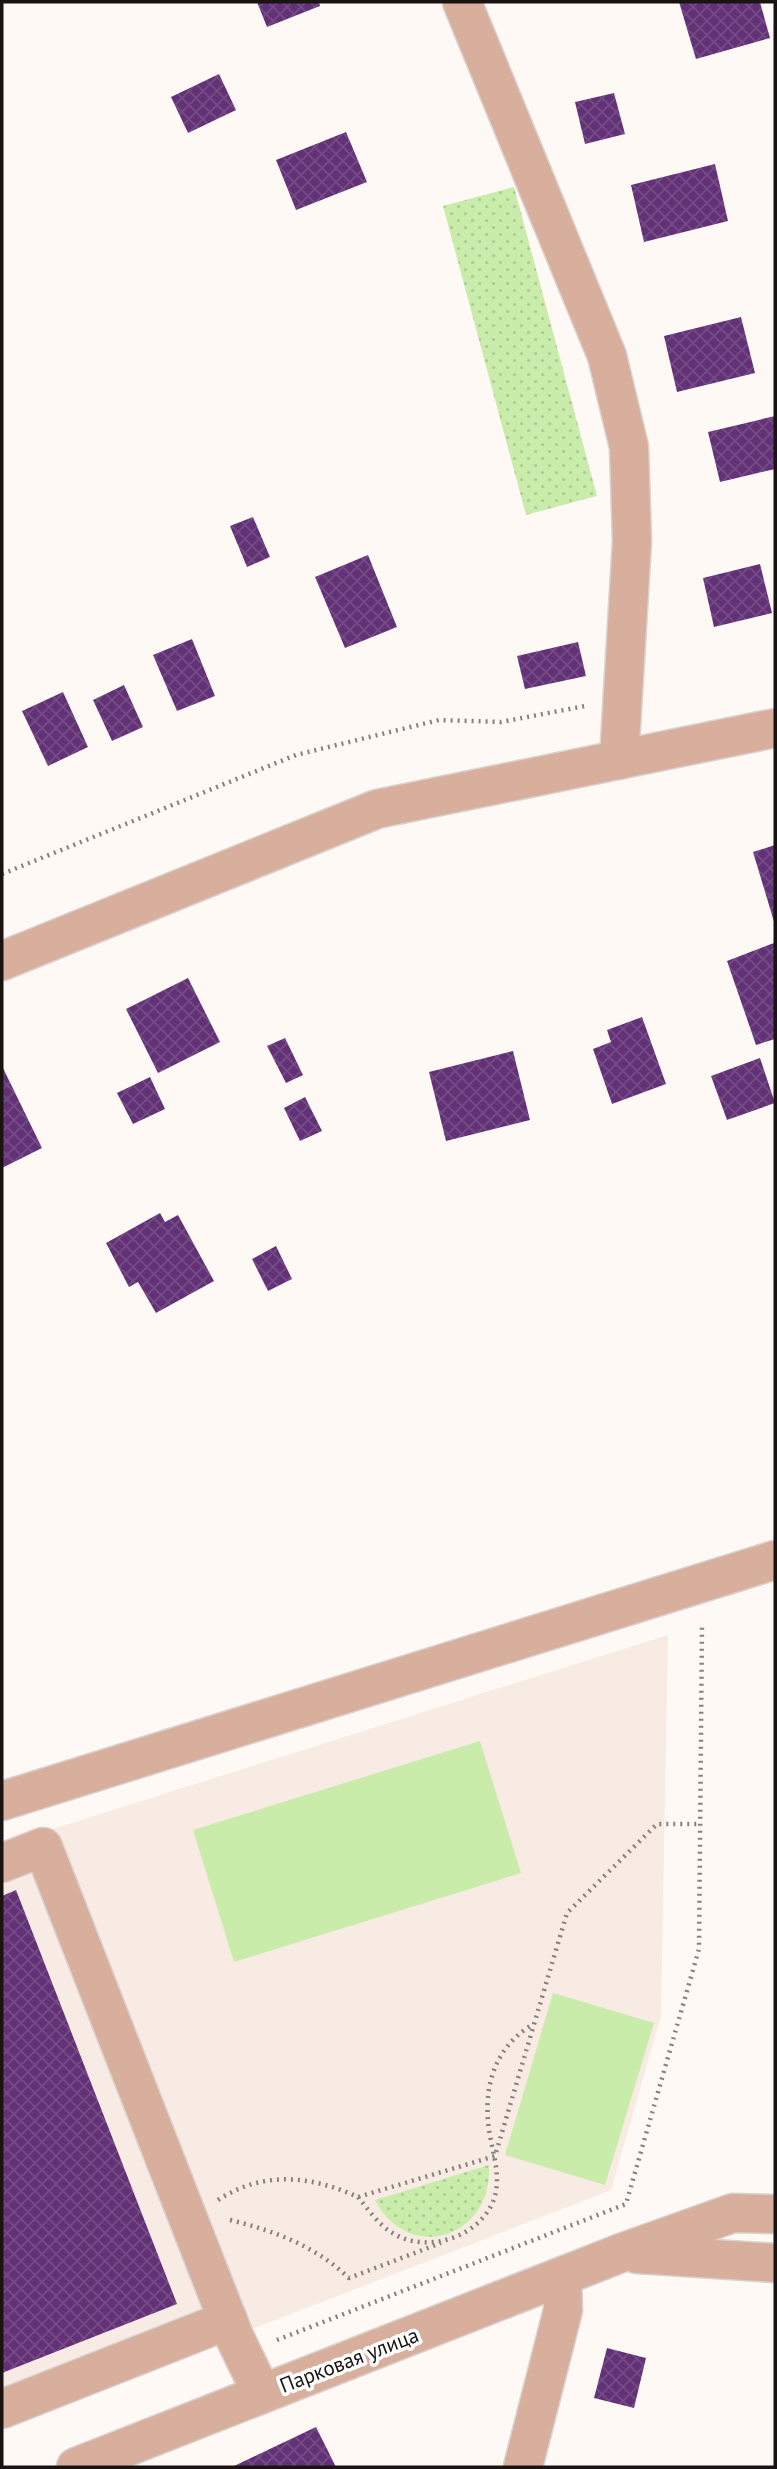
<svg xmlns="http://www.w3.org/2000/svg" width="777" height="2469" viewBox="0 0 777 2469" font-family="'PT Sans',sans-serif">
<style>
.built{fill:#f7ebe3}
.grass{fill:#caecab}
.park{fill:url(#park-dots)}
.building{fill:url(#building-cross-hatch)}
.lines{fill:none;stroke-linecap:round;stroke-linejoin:round}
.minor-casing{stroke:#dad4d1;stroke-width:41}
.path{stroke:#87817e;stroke-width:4.5;stroke-dasharray:2 5;stroke-linecap:butt}
.minor{stroke:#d8af9c;stroke-width:38}
.labels{text-anchor:middle;dominant-baseline:central;stroke-width:7;stroke-linejoin:round;paint-order:stroke}
.street-label{font-size:21px;fill:#191411;stroke:#fff}
</style>
<defs>
<pattern id="park-dots" width="8" height="8" patternUnits="userSpaceOnUse" patternTransform="scale(1.75)"><rect width="8" height="8" fill="#caecab"/><path d="M2 2h.1M6 6h.1" fill="none" stroke="#adca92" stroke-width="1.8" stroke-linecap="round"/></pattern>
<pattern id="building-cross-hatch" width="8" height="8" patternUnits="userSpaceOnUse" patternTransform="scale(1.75)"><rect width="8" height="8" fill="#633177"/><path d="M0 0l8 8M0 8l8-8" fill="none" stroke="#744c84"/></pattern>
</defs>
<rect width="100%" height="100%" fill="#fff9f6"/>
<!-- built -->
<polygon class="built" points="668,1635 661,2016 611,2190 2,2426 2,1845"/>
<!-- grass -->
<g class="grass">
<polygon points="480,1741 521,1873 234,1962 193,1830"/>
<polygon points="553,1993 654,2023 605,2185 505,2155"/>
</g>
<!-- park -->
<g class="park">
<polygon points="514,187 597,496 526,515 443,206"/>
<path d="M489,2165c4,73 -80,100 -114,35z"/>
</g>
<!-- building -->
<g class="building">
<polygon points="257,2 319,2 320,6 267,27"/>
<polygon points="679,2 760,2 770,38 696,59"/>
<polygon points="219,74 236,110 188,133 171,97"/>
<polygon points="614,93 625,134 585,144 575,102"/>
<polygon points="346,132 367,182 296,210 276,160"/>
<polygon points="715,164 728,221 644,242 631,185"/>
<polygon points="741,317 755,373 677,392 664,336"/>
<polygon points="775,416 775,469 720,482 708,432"/>
<polygon points="253,517 270,557 247,567 230,526"/>
<polygon points="368,555 397,627 345,648 315,577"/>
<polygon points="760,564 772,613 714,627 703,578"/>
<polygon points="192,639 215,696 177,711 153,655"/>
<polygon points="578,642 586,676 525,689 517,656"/>
<polygon points="124,685 143,727 112,741 93,700"/>
<polygon points="63,692 88,747 48,766 22,711"/>
<polygon points="775,845 775,925 753,852"/>
<polygon points="774,943 775,1039 756,1045 727,961"/>
<polygon points="188,978 220,1042 158,1073 126,1009"/>
<polygon points="642,1017 666,1084 612,1104 593,1049 611,1042 607,1030"/>
<polygon points="285,1038 303,1075 286,1083 267,1046"/>
<polygon points="513,1051 530,1120 446,1141 429,1072"/>
<polygon points="760,1058 775,1103 727,1120 711,1076"/>
<polygon points="2,1066 42,1148 2,1168"/>
<polygon points="150,1077 165,1109 133,1124 117,1093"/>
<polygon points="305,1097 322,1131 300,1141 284,1108"/>
<polygon points="160,1213 165,1222 178,1215 214,1281 156,1313 138,1282 129,1287 106,1243"/>
<polygon points="276,1246 292,1279 268,1291 252,1259"/>
<polygon points="16,1890 177,2304 2,2373 2,1896"/>
<polygon points="607,2348 646,2358 634,2408 594,2398"/>
<polygon points="316,2427 336,2467 232,2467"/>
</g>
<g class="lines">
<!-- minor casing -->
<g class="minor-casing">
<g id="minor">
<polyline points="462,2 607,356 629,447 632,541 619,760"/>
<polyline points="2,961 377,809 775,728"/>
<polyline points="2,1801 775,1560"/>
<polyline points="2,1863 43,1847 234,2336 262,2394"/>
<polyline points="637,2254 775,2263"/>
<polyline points="2,2409 228,2320"/>
<polyline points="76,2467 621,2253 733,2213 775,2214"/>
<polyline points="523,2467 563,2310 562,2277"/>
</g>
</g>
<!-- path -->
<g class="path">
<polyline points="2,874 296,755 439,720 501,722 585,706"/>
<path d="M358,2197c10,12 20,27 33,35 34,23 89,6 103,-33 7,-20 0,-42 -4,-63 -8,-44 2,-87 42,-111"/>
<path d="M218,2200c46,-30 94,-24 140,-3l137,-41 72,-243 90,-89h43"/>
<path d="M230,2220c45,11 85,26 119,58l92,-35"/>
<polyline points="277,2340 626,2204 699,1949 702,1625"/>
</g>
<!-- minor -->
<use href="#minor" class="minor"/>
</g>
<g class="labels">
<!-- street labels -->
<g class="street-label">
<text transform="translate(349 2360) rotate(-21)">Парковая улица</text>
</g>
</g>
<!-- border -->
<rect width="777" height="2469" fill="none" stroke="#191411" stroke-width="7"/>
</svg>
